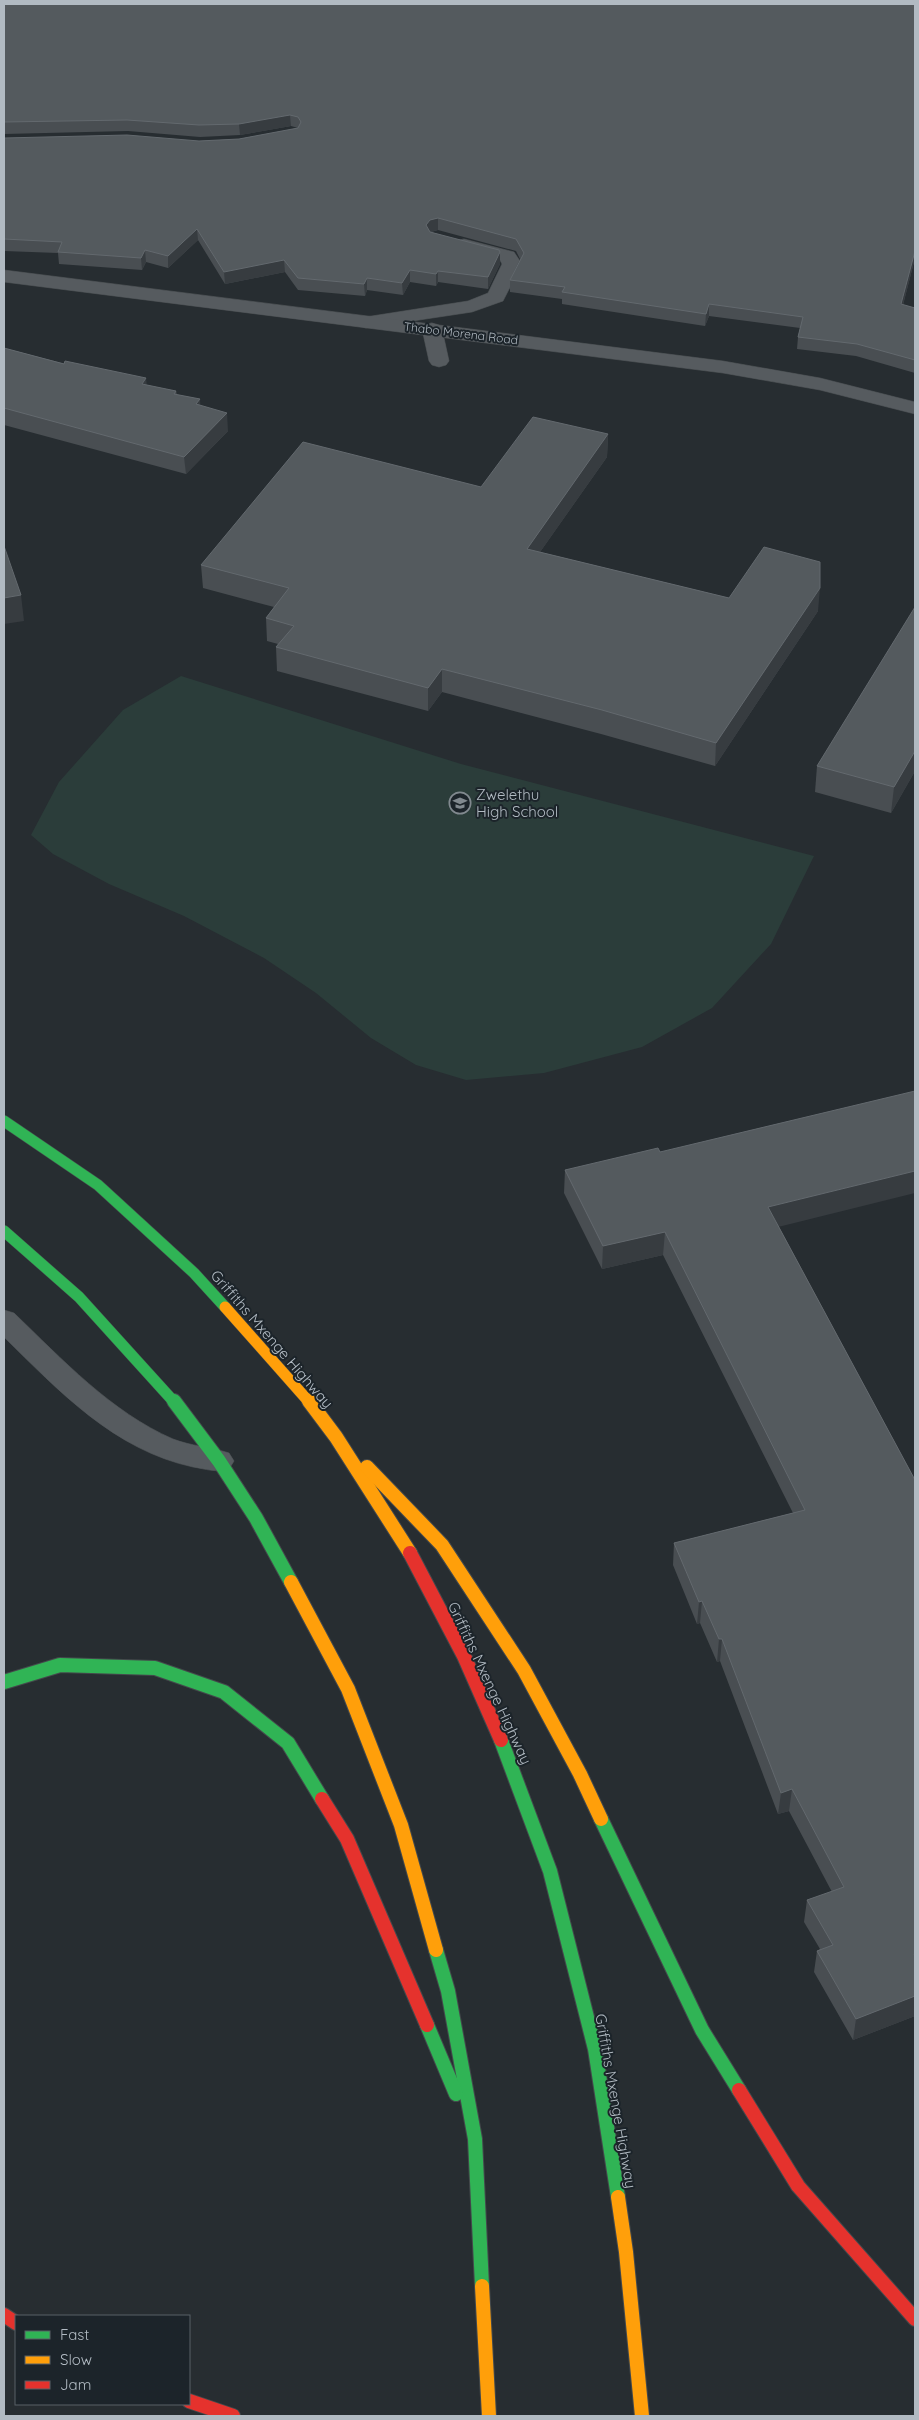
<svg xmlns="http://www.w3.org/2000/svg" width="919" height="2420" viewBox="0 0 919 2420" font-family="Quicksand,sans-serif">
<style>
.green{fill:#2b3d3a}
.lines{fill:none;stroke-linecap:round;stroke-linejoin:round}
.lane-casing{stroke:#44494c;stroke-width:1}
.street-casing{stroke:#44494c;stroke-width:1}
.fast-far1-casing{stroke:#44494c;stroke-width:12}
.fast-casing{stroke:#44494c;stroke-width:16}
.slow-far1-casing{stroke:#44494c;stroke-width:12}
.slow-casing{stroke:#44494c;stroke-width:16}
.jam-casing{stroke:#44494c;stroke-width:16}
.lane{fill:#565b5f;fill-rule:evenodd}
.street{fill:#565b5f;fill-rule:evenodd}
.fast-far1{stroke:#30b455;stroke-width:11}
.fast{stroke:#30b455;stroke-width:14}
.slow-far1{stroke:#ff9f0a;stroke-width:11}
.slow{stroke:#ff9f0a;stroke-width:14}
.jam{stroke:#e5322d;stroke-width:14}
.wall{fill:#494e52}
.shaded-wall{fill:#373c40}
.building{fill:#545a5e;stroke:#63696e}
.labels{text-anchor:middle;dominant-baseline:central;stroke-width:4;stroke-linejoin:round;paint-order:stroke}
.far-street-label{font-size:12px;fill:#b1bac2;stroke:#1c242a}
.poi-label{font-size:15px;fill:#b1bac2;stroke:#1c242a;text-anchor:start}
.street-label{font-size:15px;fill:#b1bac2;stroke:#1c242a}
</style>
<rect width="100%" height="100%" fill="#272d31"/>
<!-- green -->
<polygon class="green" points="181,676 461,764 814,856 771,944 712,1008 642,1047 544,1073 466,1080 416,1065 371,1038 316,993 264,958 184,916 109,884 53,854 31,835 59,782 123,710"/>
<g class="lines">
<!-- lane casing -->
<g class="lane-casing">
<g id="lane">
<polygon points="464,239 514,252 522,264 503,301 472,312 366,328 359,326 356,322 359,318 468,301 488,293 502,264 500,260 457,249 454,245 457,241"/>
<polygon points="432,323 439,325 442,329 449,361 446,365 439,367 432,365 429,361 422,329 425,325"/>
<path d="M4,1310l10,3c48,46 97,99 159,126 18,7 38,8 56,14l5,8 -5,8c-13,4 -23,0 -36,-2 -79,-17 -134,-76 -189,-130z"/>
</g>
</g>
<!-- street casing -->
<g class="street-casing">
<polygon id="street" points="4,270 723,361 820,378 915,402 915,414 820,390 723,373 4,282"/>
</g>
<!-- fast-far1 casing -->
<g class="fast-far1-casing">
<g id="fast-far1">
<polyline points="4,1121 98,1185 194,1273 225,1307"/>
<polyline points="4,1231 79,1297 175,1403"/>
</g>
</g>
<!-- fast casing -->
<g class="fast-casing">
<g id="fast">
<polyline points="174,1401 219,1461 256,1518 291,1582"/>
<polyline points="4,1682 60,1665 155,1668 224,1692 288,1743 322,1799"/>
<polyline points="501,1740 550,1871 595,2049 618,2197"/>
<polyline points="601,1819 702,2030 739,2090"/>
<polyline points="436,1950 448,1991 475,2139 482,2286"/>
<polyline points="427,2025 456,2094"/>
</g>
</g>
<!-- slow-far1 casing -->
<g class="slow-far1-casing">
<polyline id="slow-far1" points="225,1307 310,1403"/>
</g>
<!-- slow casing -->
<g class="slow-casing">
<g id="slow">
<polyline points="309,1401 336,1437 410,1553"/>
<polyline points="367,1467 442,1545 524,1670 580,1774 601,1819"/>
<polyline points="291,1582 348,1689 401,1825 436,1950"/>
<polyline points="618,2197 626,2252 642,2416"/>
<polyline points="482,2286 489,2416"/>
</g>
</g>
<!-- jam casing -->
<g class="jam-casing">
<g id="jam">
<polyline points="410,1553 464,1656 501,1740"/>
<polyline points="322,1799 347,1839 427,2025"/>
<polyline points="739,2090 798,2186 915,2319"/>
<polyline points="4,2315 16,2323"/>
<polyline points="189,2401 233,2416"/>
</g>
</g>
<!-- lane -->
<use href="#lane" class="lane"/>
<!-- street -->
<use href="#street" class="street"/>
<!-- fast-far1 -->
<use href="#fast-far1" class="fast-far1"/>
<!-- fast -->
<use href="#fast" class="fast"/>
<!-- slow-far1 -->
<use href="#slow-far1" class="slow-far1"/>
<!-- slow -->
<use href="#slow" class="slow"/>
<!-- jam -->
<use href="#jam" class="jam"/>
</g>
<!-- wall -->
<g class="wall">
<polygon points="4,4 915,4 915,258 903,305 915,308 915,373 856,356 797,349 798,337 800,328 709,316 705,326 562,304 562,299 510,292 510,280 520,259 516,251 438,230 431,232 500,252 500,264 488,289 438,282 436,286 410,282 403,295 367,290 365,296 298,290 285,272 225,284 198,240 168,268 146,262 142,270 59,264 58,253 4,251 4,138 199,141 239,139 298,128 291,126 240,135 200,137 128,131 4,134 4,136"/>
<polygon points="4,348 147,385 176,391 177,395 200,399 200,406 228,431 186,474 4,425"/>
<polygon points="608,434 607,457 540,552 729,598 818,611 715,766 601,734 442,692 428,711 277,671 276,647 278,644 267,641 266,618 274,607 203,588 201,565 481,487"/>
<polygon points="817,766 915,771 891,813 815,792"/>
<polygon points="660,1152 779,1227 915,1480 915,2016 853,2040 814,1972 817,1951 820,1949 804,1922 807,1900 832,1892 789,1811 778,1814 720,1661 717,1662 700,1623 697,1624 673,1565 674,1543 793,1513 663,1255 602,1269 564,1193 565,1170"/>
</g>
<!-- shaded-wall -->
<g class="shaded-wall">
<polygon points="290,115 291,126 240,135 239,124"/>
<polygon points="438,218 438,230 430,232 426,225 430,220"/>
<polygon points="197,229 198,240 168,268 168,256"/>
<polygon points="145,250 146,262 142,270 141,258"/>
<polygon points="915,251 915,258 900,316 901,304"/>
<polygon points="500,252 500,264 488,289 488,277"/>
<polygon points="284,260 285,272 225,284 224,272"/>
<polygon points="410,270 410,282 403,295 402,283"/>
<polygon points="438,271 438,282 436,286 436,274"/>
<polygon points="367,278 367,290 365,296 364,284"/>
<polygon points="709,304 709,316 705,326 706,314"/>
<polygon points="146,378 148,395 142,384"/>
<polygon points="200,399 201,417 196,404"/>
<polygon points="227,413 228,431 186,474 184,457"/>
<polygon points="608,434 607,457 526,572 527,549"/>
<polygon points="820,588 818,611 715,766 716,743"/>
<polygon points="21,595 24,621 4,624 4,598"/>
<polygon points="442,669 442,692 428,711 428,688"/>
<polygon points="915,751 915,771 891,813 894,787"/>
<polygon points="915,1171 915,1193 766,1230 768,1207"/>
<polygon points="665,1232 663,1255 602,1269 603,1246"/>
<polygon points="702,1601 700,1623 697,1624 699,1602"/>
<polygon points="719,1639 722,1639 720,1661 717,1662"/>
<polygon points="792,1789 789,1811 778,1814 781,1793"/>
<polygon points="915,1996 915,2016 853,2040 856,2019"/>
</g>
<!-- building -->
<g class="building">
<polygon points="4,4 915,4 915,251 901,304 915,308 915,360 857,344 798,337 803,317 709,304 706,314 562,292 565,287 510,280 524,253 516,239 438,218 430,220 426,225 430,232 499,250 500,252 488,277 438,271 436,274 410,270 402,283 367,278 364,284 298,278 284,260 224,272 197,229 168,256 145,250 141,258 58,252 62,242 4,239 4,138 127,135 199,141 239,139 298,128 301,122 298,117 290,115 239,124 199,125 127,120 4,122"/>
<polygon points="4,348 64,364 65,361 146,378 142,384 176,391 174,394 200,399 196,404 227,413 184,457 4,408"/>
<polygon points="533,417 608,434 527,549 729,598 764,547 820,562 820,588 716,743 602,710 442,669 428,688 276,647 294,626 266,618 289,588 201,565 303,442 481,487"/>
<polygon points="4,546 21,595 4,598"/>
<polygon points="915,607 915,751 894,787 817,766"/>
<polygon points="915,1091 915,1171 768,1207 915,1480 915,1954 914,1954 915,1956 915,1996 856,2019 817,1951 833,1945 807,1900 844,1887 792,1789 781,1793 722,1639 719,1639 702,1601 699,1602 674,1543 805,1510 665,1232 603,1246 565,1170 658,1148 660,1152"/>
</g>
<!-- icons -->
<defs>
<g id="school-ring" transform="scale(1.125)"><circle r="9.5" fill="#1c242a" stroke="#81898f" stroke-width="1.5"/><path d="M0-5L7-2L0 1L-7-2ZM-4 1L0 2.5L4 1V4Q0 6-4 4Z" fill="#81898f"/></g>
</defs>
<g fill-rule="evenodd">
<use href="#school-ring" x="460" y="803"/>
</g>
<g class="labels">
<!-- far-street labels -->
<g class="far-street-label">
<text transform="translate(461 333) rotate(7)">Thabo Morena Road</text>
</g>
<!-- poi labels -->
<g class="poi-label">
<text x="476" y="794">Zwelethu<tspan x="476" dy="17">High School</tspan></text>
</g>
<!-- street labels -->
<g class="street-label">
<text transform="translate(272 1339) rotate(49)">Griffiths Mxenge Highway</text>
<text transform="translate(490 1683) rotate(65)">Griffiths Mxenge Highway</text>
<text transform="translate(616 2101) rotate(80)">Griffiths Mxenge Highway</text>
</g>
</g>
<!-- border -->
<rect width="919" height="2420" fill="none" stroke="#b1bac2" stroke-width="10"/>
<!-- legend -->
<rect x="15" y="2315" width="175" height="90" fill="#1c242a" stroke="#586067"/>
<rect x="25" y="2331" width="25" height="8" fill="#30b455" stroke="#586067"/>
<text x="60" y="2340" font-size="15" fill="#b1bac2">Fast</text>
<rect x="25" y="2356" width="25" height="8" fill="#ff9f0a" stroke="#586067"/>
<text x="60" y="2365" font-size="15" fill="#b1bac2">Slow</text>
<rect x="25" y="2381" width="25" height="8" fill="#e5322d" stroke="#586067"/>
<text x="60" y="2390" font-size="15" fill="#b1bac2">Jam</text>
</svg>
